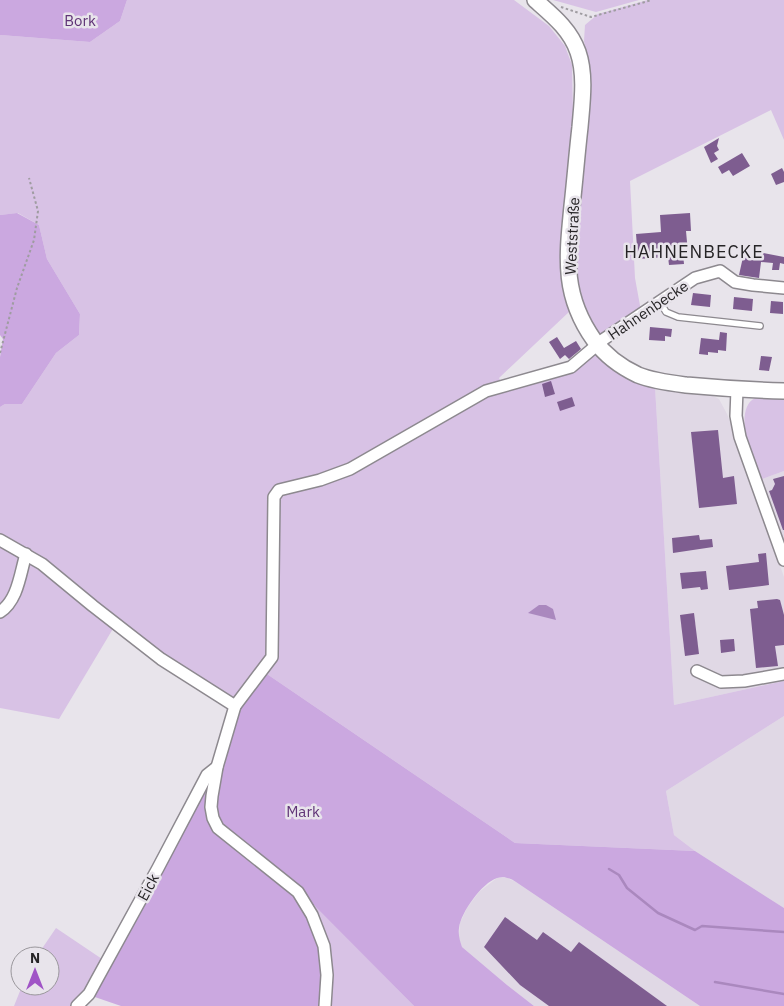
<svg xmlns="http://www.w3.org/2000/svg" width="784" height="1006" viewBox="0 0 784 1006" font-family="'IBM Plex Sans',sans-serif">
<style>
.built{fill:#e0d8e5}
.green{fill:#d8c2e5}
.forest{fill:#cba8e0}
.water{fill:#aa88be}
.lines{fill:none;stroke-linecap:round;stroke-linejoin:round}
.stream{stroke:#aa88be;stroke-width:2.5}
.building{fill:#7e5d90}
.service-casing{stroke:#8d898f;stroke-width:8}
.minor-casing{stroke:#8d898f;stroke-width:14}
.secondary-casing{stroke:#8d898f;stroke-width:18}
.path{stroke:#9f9ca1;stroke-width:2;stroke-dasharray:2.5 2.5;stroke-linecap:butt}
.service{stroke:#fff;stroke-width:5.5}
.minor{stroke:#fff;stroke-width:11}
.secondary{stroke:#fff;stroke-width:15}
.labels{text-anchor:middle;dominant-baseline:central;stroke-width:5;stroke-linejoin:round;paint-order:stroke}
.park-label{font-size:15px;fill:#603477;stroke:#e8e4eb}
.street-label{font-size:15px;fill:#262426;stroke:#e8e4eb}
.quarter-label{font-size:18px;letter-spacing:1px;fill:#262426;stroke:#e8e4eb}
</style>
<rect width="100%" height="100%" fill="#e8e4eb"/>
<!-- built -->
<g class="built">
<polygon points="655,387 709,394 719,399 727,414 753,482 784,471 784,558 778,560 784,577 784,681 674,705"/>
<polygon points="784,716 784,908 695,851 674,835 666,791"/>
<polygon points="497,878 507,878 516,882 700,1006 534,1006 507,985 462,947 459,938 460,923 467,908 479,892"/>
</g>
<!-- green -->
<g class="green">
<polygon points="127,0 514,0 549,26 565,46 572,65 573,113 563,238 562,281 570,311 499,378 503,385 319,478 279,484 270,656 234,704 163,655 0,535 0,407 5,404 22,404 56,353 79,335 80,314 47,259 39,225 18,213 0,215 0,35 90,42 120,21"/>
<polygon points="553,0 639,0 596,12"/>
<polygon points="648,0 784,0 784,140 771,110 630,181 635,278 641,311 602,335 592,325 583,312 574,265 588,62 584,41 585,25 598,14"/>
<polygon points="598,349 609,366 644,385 655,387 674,705 784,681 784,716 666,791 674,835 695,851 515,843 264,672 275,658 277,494 321,483 487,394 572,368"/>
<path d="M755,398l29,1v72l-25,9c-6,-18 -27,-70 -4,-82z"/>
<polygon points="0,543 23,556 16,585 0,608"/>
<polygon points="26,558 114,627 59,719 0,708 0,614"/>
<polygon points="315,905 414,1006 327,1006 326,946"/>
<polygon points="56,928 105,961 75,1006 14,1006 22,986 50,986 50,956 37,956"/>
</g>
<!-- forest -->
<g class="forest">
<polygon points="0,0 127,0 120,21 90,42 0,35"/>
<polygon points="17,213 39,225 47,259 80,314 79,335 56,353 22,404 5,404 0,407 0,357 3,339 0,335 0,215"/>
<path d="M264,672l251,171 180,8 89,57v98h-84l-184,-124c-6,-4 -12,-6 -19,-4 -15,5 -36,34 -38,50 -1,7 1,13 3,19l45,38 27,21h-120l-100,-101 -4,9 11,30 1,62h-201l-32,-11 117,-215 30,-74z"/>
</g>
<!-- water -->
<polygon class="water" points="539,605 546,605 553,609 556,620 528,613"/>
<g class="lines">
<!-- stream -->
<g class="stream">
<polyline points="609,869 619,875 627,888 658,913 695,930 702,926 784,932"/>
<polyline points="715,982 784,994"/>
</g>
</g>
<!-- building -->
<g class="building">
<polygon points="719,138 717,146 719,150 714,153 718,159 711,163 704,147"/>
<polygon points="742,153 750,166 733,176 729,170 722,174 718,167"/>
<polygon points="782,168 784,172 784,182 776,185 771,174"/>
<polygon points="690,213 691,231 686,231 688,253 683,254 684,264 669,265 668,257 638,259 636,234 661,232 660,215"/>
<polygon points="753,251 784,257 784,264 780,263 779,270 772,270 773,263 761,262 759,278 739,275 743,257 751,259"/>
<polygon points="693,293 711,295 710,307 691,305"/>
<polygon points="734,297 753,299 752,311 733,309"/>
<polygon points="771,301 783,302 783,314 770,313"/>
<polygon points="650,327 672,329 671,337 665,336 665,341 649,340"/>
<polygon points="720,332 727,333 726,351 718,350 718,353 708,352 708,355 699,354 701,338 719,340"/>
<polygon points="557,337 564,348 576,341 581,349 569,359 565,355 560,359 549,342"/>
<polygon points="761,356 772,357 769,371 759,370"/>
<polygon points="551,381 555,394 545,397 542,384"/>
<polygon points="572,397 575,406 560,411 557,402"/>
<polygon points="718,430 723,478 734,476 737,504 699,508 691,432"/>
<polygon points="784,476 784,530 783,530 769,491 772,490 775,484 773,479"/>
<polygon points="699,535 700,540 712,539 713,547 673,553 672,538"/>
<polygon points="766,553 769,585 729,590 726,566 759,562 758,554"/>
<polygon points="706,571 708,589 701,590 700,587 682,589 680,573"/>
<polygon points="777,599 780,600 784,615 784,645 775,646 778,666 756,668 750,609 758,608 757,601"/>
<polygon points="694,613 699,654 685,656 680,615"/>
<polygon points="734,639 735,651 721,653 720,640"/>
<polygon points="505,917 537,940 543,932 571,952 579,942 667,1006 549,1006 520,985 484,947"/>
</g>
<g class="lines">
<!-- service casing -->
<g class="service-casing">
<polyline id="service" points="660,302 666,312 678,317 760,326"/>
</g>
<!-- minor casing -->
<g class="minor-casing">
<g id="minor">
<polyline points="737,389 736,416 740,437 784,560"/>
<polyline points="0,540 42,564 93,606 161,659 235,706"/>
<path d="M0,612c18,-12 20,-38 26,-58"/>
<polyline points="697,671 721,682 744,681 784,674"/>
<polyline points="77,1006 89,994 96,981 158,868 207,775 217,767"/>
<polyline points="325,1006 327,975 324,946 312,915 298,892 218,828 213,818 211,807 212,796 217,767 235,706 272,657 274,497 279,490 320,480 350,469 486,391 571,367 604,339 695,278 720,271 735,282 753,285 784,288"/>
</g>
</g>
<!-- secondary casing -->
<g class="secondary-casing">
<path id="secondary" d="M535,0c17,15 35,29 43,52 8,23 4,51 2,75 -3,26 -5,52 -8,79 -5,51 -10,89 22,134 11,15 27,27 44,35 15,6 32,8 48,10 32,3 65,5 98,6"/>
</g>
<!-- path -->
<g class="path">
<polyline points="561,7 591,17 652,0"/>
<polyline points="0,353 17,288 34,240 38,211 29,178"/>
</g>
<!-- service -->
<use href="#service" class="service"/>
<!-- minor -->
<use href="#minor" class="minor"/>
<!-- secondary -->
<use href="#secondary" class="secondary"/>
</g>
<g class="labels">
<!-- park labels -->
<g class="park-label">
<text x="80" y="20">Bork</text>
<text x="303" y="811">Mark</text>
</g>
<!-- street labels -->
<g class="street-label">
<text transform="translate(572 236) rotate(-87)">Weststraße</text>
<text transform="translate(648 310) rotate(-34)">Hahnenbecke</text>
<text transform="translate(148 887) rotate(-62)">Eick</text>
</g>
<!-- quarter labels -->
<g class="quarter-label">
<text x="694" y="251">HAHNENBECKE</text>
</g>
</g>
<!-- north arrow -->
<g transform="translate(35 971)"><circle r="24" fill="#e8e4eb" stroke="#9a979c"/>
<path d="M0-4L9 19L0 12L-9 19Z" fill="#a054c6"/>
<text y="-8" font-size="14" font-weight="bold" text-anchor="middle" fill="#262426">N</text>
</g>
</svg>
